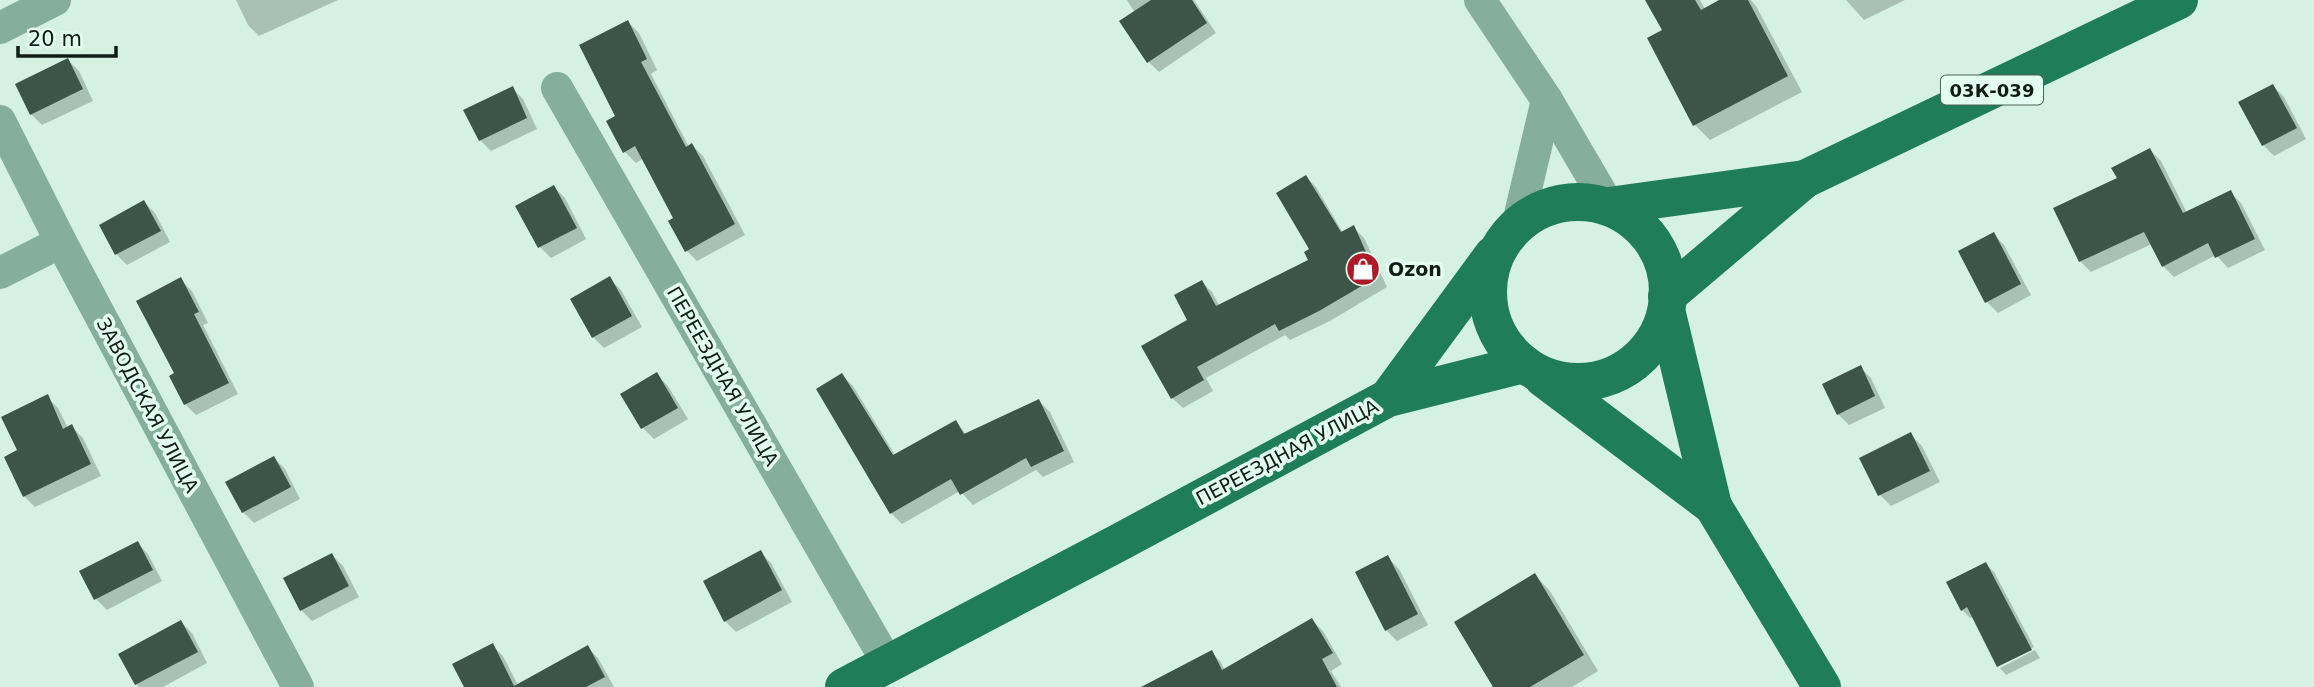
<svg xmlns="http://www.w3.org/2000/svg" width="2314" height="687" viewBox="0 0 2314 687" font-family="'DejaVu Sans',sans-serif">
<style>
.shadow{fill:#0003}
.building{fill:#3c5548}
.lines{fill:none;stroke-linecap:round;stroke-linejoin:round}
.minor{stroke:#85af9a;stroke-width:32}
.primary{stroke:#1f7d59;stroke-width:38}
.labels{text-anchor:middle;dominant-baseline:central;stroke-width:7;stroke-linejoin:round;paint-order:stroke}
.shield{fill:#e1feef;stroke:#4f6057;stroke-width:2}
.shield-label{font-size:18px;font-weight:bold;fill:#111c16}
.poi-label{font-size:19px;font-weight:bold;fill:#111c16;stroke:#e1feef;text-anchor:start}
.street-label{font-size:19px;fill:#111c16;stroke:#e1feef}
</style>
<rect width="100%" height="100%" fill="#d4f1e2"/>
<!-- shadow -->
<g class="shadow">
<polygon points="236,0 338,0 259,36 248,25"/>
<polygon points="1127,0 1194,0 1216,33 1159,72 1149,62 1135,13"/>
<polygon points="1647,0 1700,0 1705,9 1723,0 1751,0 1756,6 1802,92 1710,140 1695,125 1665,31"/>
<polygon points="1846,0 1905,0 1864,20"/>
<polygon points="628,22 639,33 657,70 651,74 689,147 692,145 703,156 745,235 697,261 686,250 676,219 644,158 636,163 625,152 618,116"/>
<polygon points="68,60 79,71 93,101 42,125 31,114 17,85"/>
<polygon points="2273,86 2284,97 2306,139 2274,156 2263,145"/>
<polygon points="512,88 523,99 537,129 491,151 480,140"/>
<polygon points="2150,150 2161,161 2187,213 2230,192 2241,203 2265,250 2228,268 2216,255 2174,277 2163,266 2152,244 2091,272 2080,261 2119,178"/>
<polygon points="1306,177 1316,187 1343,233 1353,227 1364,238 1387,287 1330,321 1290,340 1285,335 1206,378 1213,391 1183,408 1172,398 1189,320 1202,282 1212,292 1220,307 1310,260 1312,250"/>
<polygon points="554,187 565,198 586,239 551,258 540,247 518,207"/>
<polygon points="144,202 155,213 170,242 127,265 116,254"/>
<polygon points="1993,234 2004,245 2031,295 1998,313 1987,302"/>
<polygon points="610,279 621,290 642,327 604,348 593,337"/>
<polygon points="181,280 192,291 208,323 203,325 238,394 196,415 185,404 171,376 176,374"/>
<polygon points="1860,367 1871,378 1885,408 1849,425 1838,414"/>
<polygon points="657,375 668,386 688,419 654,439 643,428 623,394"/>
<polygon points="842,375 853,386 895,455 955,422 967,435 1039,401 1050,412 1074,462 1043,477 1036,470 973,505 960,491 902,524 891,513"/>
<polygon points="47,397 58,408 68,428 72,427 83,438 101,476 35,507 24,496 20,451"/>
<polygon points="1911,435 1922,446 1940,482 1891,506 1880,495 1862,459"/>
<polygon points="274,458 285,469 300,499 254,523 243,512"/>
<polygon points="137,543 148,554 162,581 107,610 96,599 82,572"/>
<polygon points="760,552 771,563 792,602 736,632 725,621"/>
<polygon points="332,555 343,566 359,597 312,621 301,610"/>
<polygon points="1388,558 1399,569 1428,625 1397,641 1386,630"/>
<polygon points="1986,564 1994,572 2034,647 1999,664 1999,667 1974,617 1970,618 1962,610"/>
<polygon points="1535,575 1550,591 1598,671 1572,687 1495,687"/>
<polygon points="1312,620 1323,631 1342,664 1331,671 1341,687 1293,687"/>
<polygon points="181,622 192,633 207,663 163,687 139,687 136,684"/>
<polygon points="492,645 503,656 519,687 466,687"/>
<polygon points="587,647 598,658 614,687 541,687"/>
<polygon points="2035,650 2040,658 2006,675 2000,668"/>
<polygon points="1211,652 1220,661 1234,687 1145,687"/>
</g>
<!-- building -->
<g class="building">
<polygon points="1151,0 1192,0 1207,23 1147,63 1119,21"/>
<polygon points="1645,0 1695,0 1701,10 1719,0 1748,0 1788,76 1693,126 1647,38 1662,30"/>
<polygon points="628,20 647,59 641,62 686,147 692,143 735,224 685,252 668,221 673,218 635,146 623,153 606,121 615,116 579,45"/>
<polygon points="68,58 83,89 30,115 15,84"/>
<polygon points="2273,84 2297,128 2262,146 2238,102"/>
<polygon points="513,86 527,118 479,141 463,110"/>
<polygon points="2150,148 2183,213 2231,190 2255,239 2215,258 2208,243 2162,267 2144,232 2079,262 2053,208 2117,178 2111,168"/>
<polygon points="1306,175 1341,232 1354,225 1377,277 1319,311 1279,331 1275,324 1197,367 1204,380 1171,399 1141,346 1187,320 1174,295 1202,280 1216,306 1308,260 1304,252 1309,249 1276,193"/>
<polygon points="554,185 577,228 538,248 515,206"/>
<polygon points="144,200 161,231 115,255 99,225"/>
<polygon points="1994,232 2021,284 1985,303 1958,251"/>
<polygon points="610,276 632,316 592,338 570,299"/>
<polygon points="181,277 199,312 194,314 229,383 184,405 169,376 174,373 136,301"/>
<polygon points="1861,365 1875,396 1837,415 1822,384"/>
<polygon points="657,372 678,408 641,429 620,394"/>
<polygon points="842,373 893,455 956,420 964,434 1039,399 1064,451 1031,467 1026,458 960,495 951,479 890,514 816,389"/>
<polygon points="48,394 63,429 72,424 91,464 23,497 4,457 17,450 1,417"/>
<polygon points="1911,432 1930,471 1878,496 1859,458"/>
<polygon points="274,456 291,487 242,513 225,482"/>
<polygon points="138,541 153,570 94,600 79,571"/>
<polygon points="761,550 782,590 724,622 703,581"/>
<polygon points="332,553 349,586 300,611 283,578"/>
<polygon points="1388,555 1418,614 1385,631 1355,572"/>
<polygon points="1986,562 2032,650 1997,667 1967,607 1961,611 1946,582"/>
<polygon points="1535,573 1584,655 1530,687 1493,687 1454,622"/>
<polygon points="1312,618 1333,653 1322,659 1337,687 1141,687 1212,650 1222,670"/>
<polygon points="181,620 198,652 135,685 118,654"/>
<polygon points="493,643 514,686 588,645 605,677 586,687 464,687 452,664"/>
</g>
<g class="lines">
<!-- minor -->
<g class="minor">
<polyline points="1480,0 1547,100 1609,206"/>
<polyline points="0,28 55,0"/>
<polyline points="557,88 888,664"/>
<polyline points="0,121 61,242 298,687"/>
<polyline points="1518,223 1547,100"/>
<polyline points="0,273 61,242"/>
</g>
<!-- primary -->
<g class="primary">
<circle cx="1578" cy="292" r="90"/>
<polyline points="1609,206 1805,179"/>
<polyline points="1667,296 1805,179 2179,0"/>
<polyline points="1667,314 1713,506 1822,687"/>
<polyline points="1543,378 1713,506"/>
<polyline points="1388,398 1493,255"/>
<polyline points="844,687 1118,543 1388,398 1524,364"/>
</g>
</g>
<!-- icons -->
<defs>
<g id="shop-disc" transform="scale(1.75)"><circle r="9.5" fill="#ad1928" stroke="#e1feef"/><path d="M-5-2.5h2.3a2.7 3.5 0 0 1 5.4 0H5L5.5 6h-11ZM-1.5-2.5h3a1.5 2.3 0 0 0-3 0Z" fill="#fff"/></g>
</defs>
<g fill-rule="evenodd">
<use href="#shop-disc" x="1363" y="269"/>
</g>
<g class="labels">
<!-- shield labels -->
<rect class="shield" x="1941" y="75.5" width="102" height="29" rx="5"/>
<g class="shield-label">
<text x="1992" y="90">03К-039</text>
</g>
<!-- poi labels -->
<g class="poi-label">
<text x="1388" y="269">Ozon</text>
</g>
<!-- street labels -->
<g class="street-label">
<text transform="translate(723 376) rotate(60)">ПЕРЕЕЗДНАЯ УЛИЦА</text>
<text transform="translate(148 405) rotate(62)">ЗАВОДСКАЯ УЛИЦА</text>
<text transform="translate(1287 452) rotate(-28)">ПЕРЕЕЗДНАЯ УЛИЦА</text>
</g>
</g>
<!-- scale -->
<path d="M18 46v10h98v-10" fill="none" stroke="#111c16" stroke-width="3.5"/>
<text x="28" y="46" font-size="21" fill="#111c16" stroke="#e1feef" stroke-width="5" paint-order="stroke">20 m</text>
</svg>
